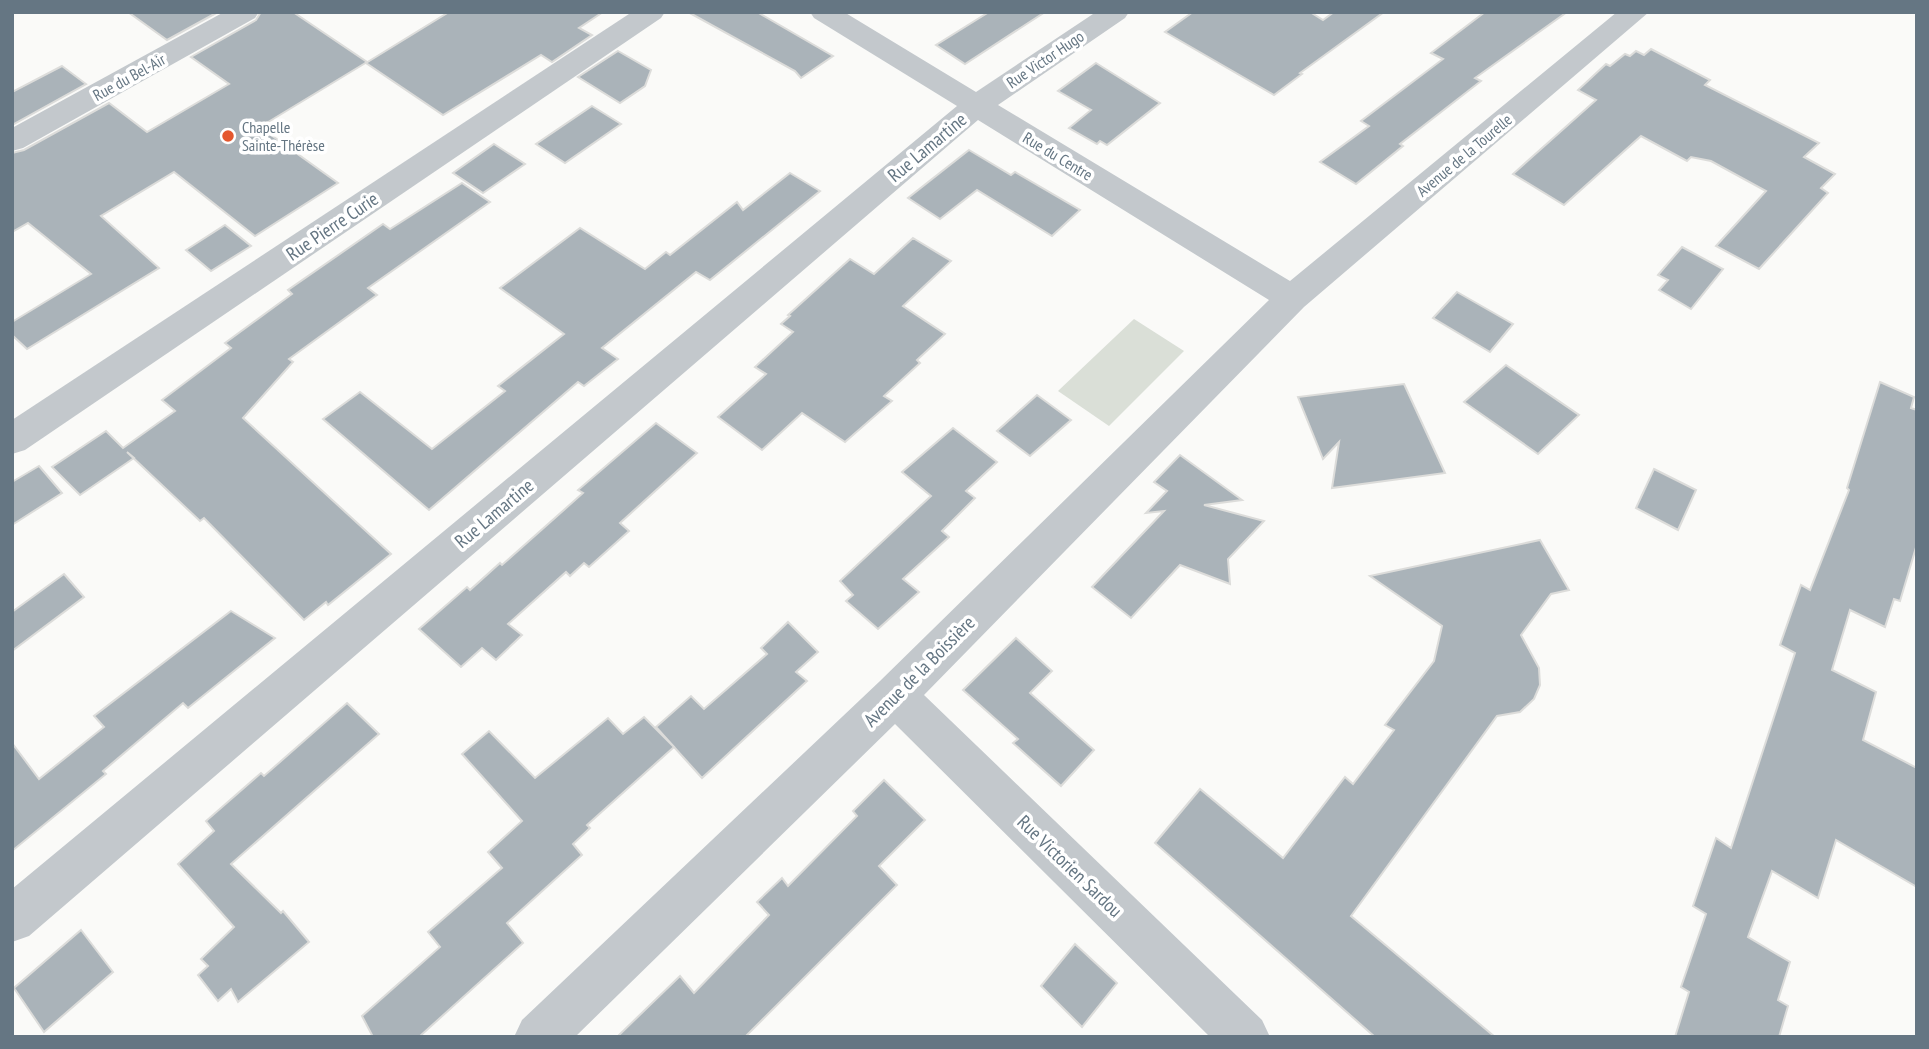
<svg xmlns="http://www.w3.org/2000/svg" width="1929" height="1049" viewBox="0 0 1929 1049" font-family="'PT Sans Narrow',sans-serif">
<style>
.green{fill:#dadfd7}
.building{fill:#aab3b9;stroke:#dcdcda;stroke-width:2}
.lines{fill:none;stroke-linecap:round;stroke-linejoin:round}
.minor{fill:#c3c8cc;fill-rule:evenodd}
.poi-dot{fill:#e4572e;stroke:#fff;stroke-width:2.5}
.labels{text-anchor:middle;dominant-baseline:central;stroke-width:7;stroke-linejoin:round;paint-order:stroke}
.far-street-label{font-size:16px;fill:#657683;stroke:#fff}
.far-poi-label{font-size:16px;fill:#657683;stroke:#fff;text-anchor:start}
.street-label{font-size:19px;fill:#657683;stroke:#fff}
</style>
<rect width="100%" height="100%" fill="#fafaf8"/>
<!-- green -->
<polygon class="green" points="1134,319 1184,351 1109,426 1058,391"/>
<!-- building -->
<g class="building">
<polygon points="128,12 218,12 167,40"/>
<polygon points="261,12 293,12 367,62 260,127 338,183 255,236 174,172 101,216 159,268 27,349 12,335 12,322 91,274 28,223 12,232 12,153 24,150 109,103 147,132 229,84 191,57 256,20"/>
<polygon points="449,12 603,12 579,28 592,35 552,62 541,55 443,115 366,63"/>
<polygon points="688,12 757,12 833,56 801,78 795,71"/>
<polygon points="989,12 1045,12 965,64 936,45"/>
<polygon points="1193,12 1310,12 1323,20 1334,12 1384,12 1300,73 1302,74 1274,95 1165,32"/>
<polygon points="1485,12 1567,12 1475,78 1481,81 1400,144 1403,146 1356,184 1320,162 1369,126 1361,121 1443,59 1431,53"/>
<polygon points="1651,49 1710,80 1705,85 1819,143 1804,157 1835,174 1821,188 1828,193 1759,269 1716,246 1766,191 1711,161 1691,157 1687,161 1641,136 1564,205 1513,174 1596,100 1578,90 1606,64 1610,66 1625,54 1630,56 1636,51 1644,55"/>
<polygon points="618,51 651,70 645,86 620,103 578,77"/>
<polygon points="1096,63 1160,103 1107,145 1100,141 1097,144 1069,128 1091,110 1058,91"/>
<polygon points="62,66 86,84 12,125 12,92"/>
<polygon points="592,106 621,124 565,163 536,144"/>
<polygon points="494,144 525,164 483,193 453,173"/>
<polygon points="969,150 1011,175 1015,172 1080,210 1052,236 977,190 940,219 908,198"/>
<polygon points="790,173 820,191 710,280 696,272 602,348 618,359 584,386 578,382 429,510 323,419 360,392 432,449 505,391 498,386 564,334 500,288 580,228 645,269 666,252 670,255 737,202 743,210"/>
<polygon points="462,183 490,202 368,288 377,295 289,359 293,362 243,418 391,554 328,605 326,602 304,620 204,518 200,521 127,452 134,458 80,495 52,467 106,431 123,448 175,411 162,400 231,348 225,343 292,294 288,290 383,224 390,229"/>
<polygon points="225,225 251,246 211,271 186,250"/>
<polygon points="913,238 951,261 903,306 945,334 917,360 920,363 884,396 892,401 845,442 802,413 762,450 718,417 766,374 755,367 793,332 781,324 790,316 788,315 850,259 874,274"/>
<polygon points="1682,247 1723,269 1691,309 1659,290 1668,280 1658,275"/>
<polygon points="1457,292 1513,324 1490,352 1433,318"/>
<polygon points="1506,365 1579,415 1538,454 1464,402"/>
<polygon points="1880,382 1914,397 1911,408 1917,410 1917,544 1900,601 1894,599 1885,627 1850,610 1832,670 1876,692 1863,740 1917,768 1917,887 1836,840 1818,898 1772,871 1748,937 1790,962 1778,1000 1788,1006 1779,1037 1675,1037 1689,992 1681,987 1706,914 1693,906 1716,838 1731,848 1795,653 1780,645 1801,585 1810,590 1849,490 1847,488"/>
<polygon points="1404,384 1445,473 1332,488 1339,442 1323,459 1298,397"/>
<polygon points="1037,395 1071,420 1030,456 997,431"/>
<polygon points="656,423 697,453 620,523 629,531 589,567 584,563 570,576 566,572 508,624 522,635 496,660 482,648 461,667 419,629 467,587 470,590 500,563 502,565 583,493 578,490"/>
<polygon points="953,428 997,462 966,491 975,498 942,531 949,537 903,579 919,592 878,629 846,601 853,595 840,581 931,496 902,472"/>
<polygon points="1180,455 1242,500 1204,505 1264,521 1228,559 1230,584 1180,565 1131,618 1092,587 1164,511 1146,513 1167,491 1154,482"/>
<polygon points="39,466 62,493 12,525 12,482"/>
<polygon points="1654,469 1696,490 1678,530 1636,508"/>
<polygon points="1540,540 1569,590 1551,594 1521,635 1539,668 1540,685 1534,699 1520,712 1497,716 1351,916 1495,1037 1375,1037 1155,843 1200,789 1283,858 1345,777 1353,784 1394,730 1385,725 1434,661 1442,626 1370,576"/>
<polygon points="64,574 84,597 12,651 12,612"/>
<polygon points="231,611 275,638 188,708 183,703 103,771 106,774 12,851 12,743 39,779 104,727 94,716"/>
<polygon points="788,622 818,652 796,672 807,681 702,778 656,727 691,696 704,709 767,654 761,648"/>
<polygon points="1016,638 1052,671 1030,693 1094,750 1061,786 1013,743 1018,739 963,690"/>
<polygon points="347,703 379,734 231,864 281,913 283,911 309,942 238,1002 231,989 218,1001 198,975 208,966 201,959 234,927 178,864 214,831 206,821 261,773 264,776"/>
<polygon points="644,717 674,747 587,825 590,828 573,844 582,855 507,923 523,943 419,1037 373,1037 362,1016 440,947 428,932 502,868 488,852 522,821 462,754 489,731 535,778 608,718 623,734"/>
<polygon points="884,780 925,820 879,866 897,885 745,1037 617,1037 680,976 694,993 769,915 757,902 782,878 788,886 857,816 853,811"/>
<polygon points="81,930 113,972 44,1032 14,988"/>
<polygon points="1075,944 1117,983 1082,1027 1041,986"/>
</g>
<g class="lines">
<!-- minor -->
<g class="minor">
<polygon points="224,12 259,12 255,18 23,148 12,151 12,128"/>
<polygon points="632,12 665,12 661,18 25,450 12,454 12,420"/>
<polygon points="810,12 844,12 976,92 1096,12 1129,12 1125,18 998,105 1290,281 1617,12 1649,12 1304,307 924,695 1262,1020 1270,1037 1210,1037 895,724 575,1037 514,1037 522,1020 880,681 1269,300 978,120 29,936 12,942 12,889 957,106 814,18"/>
</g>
</g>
<!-- markers -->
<circle class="poi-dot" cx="228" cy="136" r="7"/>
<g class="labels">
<!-- far-street labels -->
<g class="far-street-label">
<text transform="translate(1045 59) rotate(-34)">Rue Victor Hugo</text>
<text transform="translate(129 77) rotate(-29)">Rue du Bel-Air</text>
<text transform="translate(1464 155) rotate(-40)">Avenue de la Tourelle</text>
<text transform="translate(1058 156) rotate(31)">Rue du Centre</text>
</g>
<!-- far-poi labels -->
<g class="far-poi-label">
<text x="242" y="127">Chapelle<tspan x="242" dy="18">Sainte-Thérèse</tspan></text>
</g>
<!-- street labels -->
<g class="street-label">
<text transform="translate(927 147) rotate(-40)">Rue Lamartine</text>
<text transform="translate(332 226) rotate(-34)">Rue Pierre Curie</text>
<text transform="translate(494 513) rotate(-40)">Rue Lamartine</text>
<text transform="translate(919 671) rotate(-45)">Avenue de la Boissière</text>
<text transform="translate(1070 866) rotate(44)">Rue Victorien Sardou</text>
</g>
</g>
<!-- border -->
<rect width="1929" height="1049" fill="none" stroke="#657683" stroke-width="28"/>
</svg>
